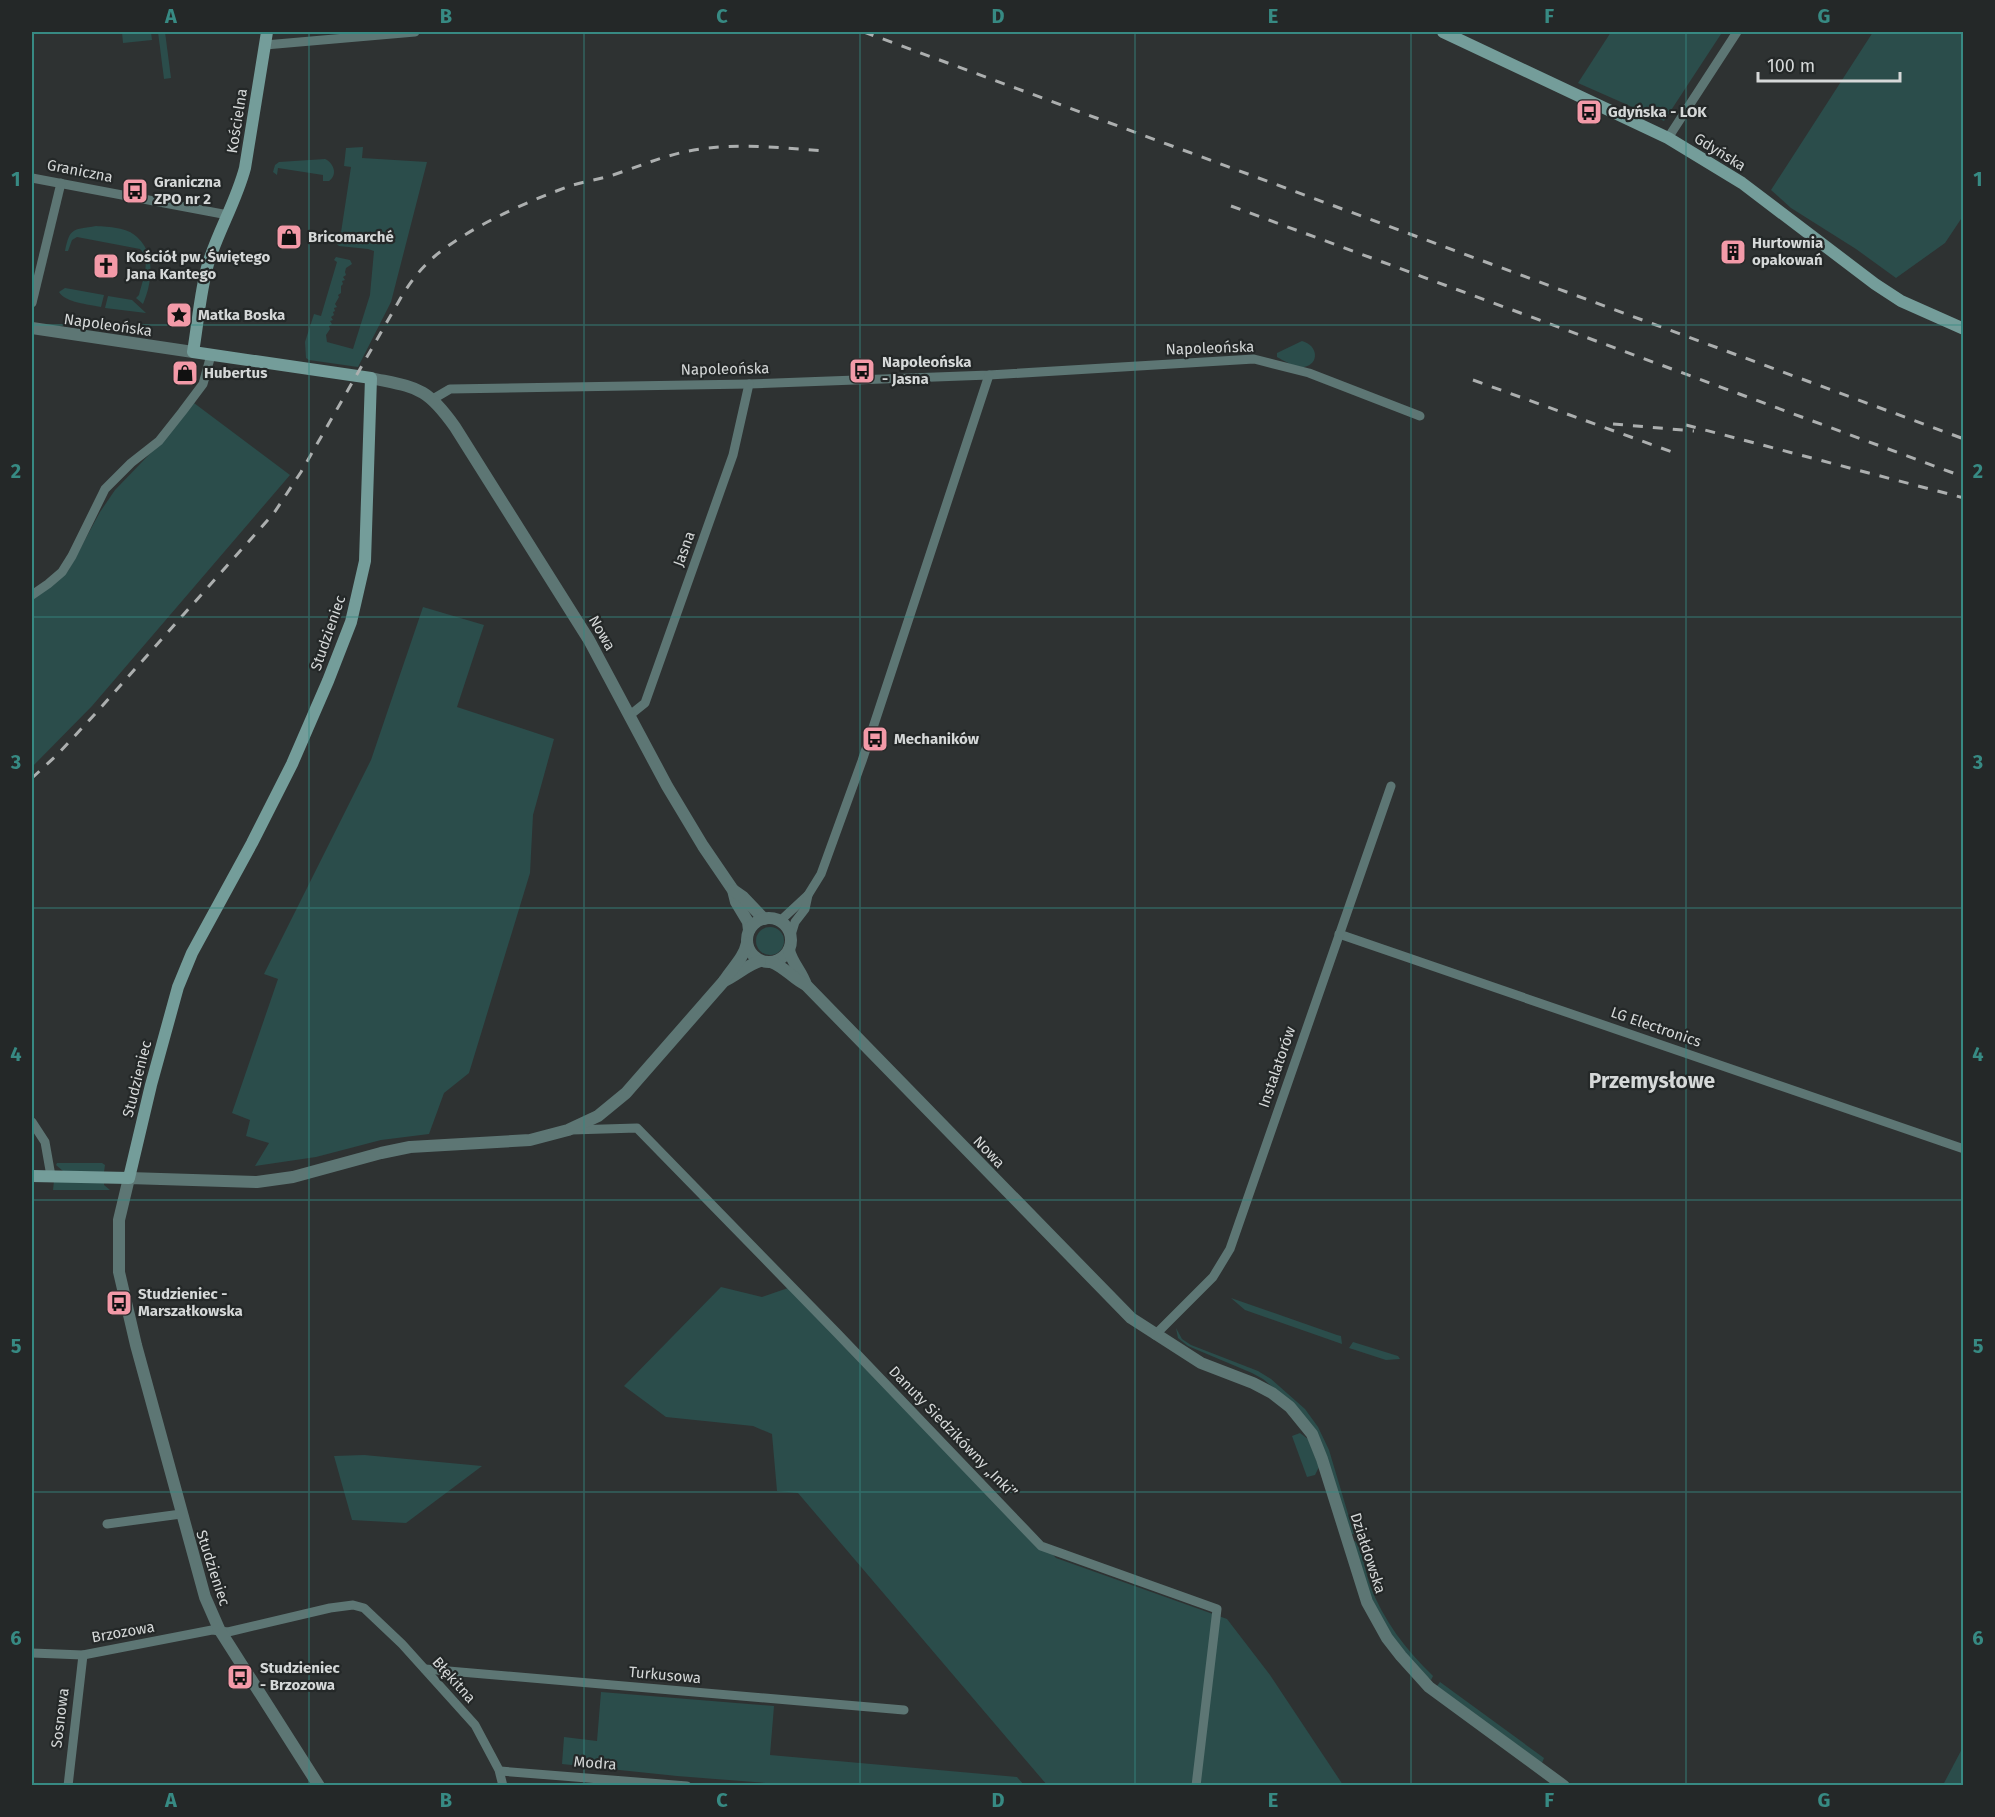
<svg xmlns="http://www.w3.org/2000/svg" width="1995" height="1817" viewBox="0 0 1995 1817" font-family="'Fira Sans',sans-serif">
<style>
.green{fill:#2b4d4b}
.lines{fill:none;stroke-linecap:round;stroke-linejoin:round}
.minor{stroke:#5d7674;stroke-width:9}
.tertiary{stroke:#5d7674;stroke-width:12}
.secondary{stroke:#749d9a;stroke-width:12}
.rail{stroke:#acafaf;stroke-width:3;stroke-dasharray:10 10;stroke-linecap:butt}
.grid{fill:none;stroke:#378a83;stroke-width:1.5;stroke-opacity:0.55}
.labels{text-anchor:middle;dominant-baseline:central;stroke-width:4.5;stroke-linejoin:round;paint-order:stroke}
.poi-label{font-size:15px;font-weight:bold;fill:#d5d8d8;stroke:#242828;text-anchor:start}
.street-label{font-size:15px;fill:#d5d8d8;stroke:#242828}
.district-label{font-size:21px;font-weight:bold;fill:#d5d8d8;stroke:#242828}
.neatline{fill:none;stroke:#378a83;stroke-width:2}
.grid-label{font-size:20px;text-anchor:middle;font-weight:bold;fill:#378a83}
</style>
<rect width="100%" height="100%" fill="#2e3232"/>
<!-- green -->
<g class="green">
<polygon points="122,32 151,32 152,40 123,43"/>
<polygon points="158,32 165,32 171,78 164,79"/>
<polygon points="1611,32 1715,32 1721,34 1664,121 1578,83"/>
<polygon points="1873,32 1963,32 1963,216 1945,243 1896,278 1856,249 1791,208 1771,190"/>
<polygon points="363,147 362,158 427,162 391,302 358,367 309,360 306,358 305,342 314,314 321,316 337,262 334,260 336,257 350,260 352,264 346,268 345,272 346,275 343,277 345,280 342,281 343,284 341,286 341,293 338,295 339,297 335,304 337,307 334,308 335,311 333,312 334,315 331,317 333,320 330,321 332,324 329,326 330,329 326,335 327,342 353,349 370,295 374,251 368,249 339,246 333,240 333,238 340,239 351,167 344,166 346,148"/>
<path d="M325,159c9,4 13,16 4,22h-6v-6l-45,-7 -1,7 -4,-3 2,-7 4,-3z"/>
<path d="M96,226c13,1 31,1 41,11 19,17 15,46 6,67l-7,-6 3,-3c3,-13 13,-36 1,-46l-63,-12 -5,3 -4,11h-3c5,-24 8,-21 31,-25z"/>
<path d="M65,288l39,7 -3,12c-13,-3 -35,-4 -42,-15z"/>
<polygon points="108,296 132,300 146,313 105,308"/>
<path d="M1302,341c16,4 18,23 2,26 -8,1 -20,-6 -27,-10v-4z"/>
<polygon points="194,403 290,475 92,706 32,767 32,597 68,571 100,512 115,490 168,435"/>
<polygon points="423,607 484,625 457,707 554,739 533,815 530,873 469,1073 444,1093 429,1134 381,1140 316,1157 255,1166 269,1143 246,1136 250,1120 232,1113 278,979 264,974 371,760"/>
<circle cx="770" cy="941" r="14"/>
<polygon points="57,1163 102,1163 105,1165 104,1172 63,1171 56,1165"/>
<polygon points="54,1181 104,1182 104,1185 110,1190 53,1190"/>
<polygon points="721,1287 762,1297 788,1288 956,1452 1056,1558 1227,1619 1270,1675 1343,1785 1047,1785 798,1493 777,1491 772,1434 753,1426 666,1417 624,1386"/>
<polygon points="1231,1298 1337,1335 1341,1336 1342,1344 1245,1310"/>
<polygon points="1176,1328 1182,1339 1191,1345 1258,1371 1271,1379 1305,1409 1318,1427 1329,1450 1354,1534 1350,1535 1335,1485 1286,1398 1263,1379 1252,1373 1188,1346 1178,1338"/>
<polygon points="1353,1342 1398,1356 1400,1359 1386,1360 1349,1348"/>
<polygon points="1300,1433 1308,1439 1319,1467 1315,1475 1307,1477 1292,1436"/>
<polygon points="364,1455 482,1466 406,1523 352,1520 334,1456"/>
<path d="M1355,1541c8,11 10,30 15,44 13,35 36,65 63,91l-2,4c-20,-17 -44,-47 -55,-71 -10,-21 -16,-45 -24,-67z"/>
<polygon points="1440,1682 1544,1758 1542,1763 1437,1686"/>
<polygon points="601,1692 774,1706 770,1755 1017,1777 1024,1785 792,1785 677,1776 562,1764 564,1737 597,1741"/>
<polygon points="1963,1747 1963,1785 1943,1785"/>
</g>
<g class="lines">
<!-- minor -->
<g class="minor">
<polyline points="265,45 415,32"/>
<polyline points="1668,138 1737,32"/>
<polyline points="32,178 228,215"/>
<polyline points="32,303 61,183"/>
<polyline points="433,399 450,389 749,384 989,375 1254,359 1309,373 1420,416"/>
<polyline points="32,595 48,584 62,572 72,556 105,489 131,463 159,441 182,412 203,384 211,355"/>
<polyline points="630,715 645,703 733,455 749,384"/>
<polyline points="780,921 808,895"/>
<polyline points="1339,934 1964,1149"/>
<polyline points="791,935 795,922 805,909 808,895 821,874 862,761 989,375"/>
<polyline points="32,1122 45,1142 51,1176"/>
<polyline points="571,1130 637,1128 837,1333 1041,1546 1217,1609 1196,1786"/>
<polyline points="1155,1335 1213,1277 1230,1249 1391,786"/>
<polyline points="107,1524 181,1514"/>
<polyline points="32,1653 83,1655 212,1630 228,1632 330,1608 353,1605 364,1608 402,1644 475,1725 499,1770 503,1786"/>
<polyline points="425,1669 904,1710"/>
<polyline points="500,1771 687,1786"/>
<polyline points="68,1786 83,1655"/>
</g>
<!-- tertiary -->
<g class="tertiary">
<polyline points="32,328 193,352"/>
<path d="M371,378c46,10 55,8 84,49l134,213 78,146 36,60 30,44 3,12 12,20 1,8"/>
<polyline points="733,890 743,897 764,919"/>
<circle cx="769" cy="940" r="22"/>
<path d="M789,950c3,13 13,22 17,35"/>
<path d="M771,962c14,5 22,17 35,23l325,333 70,45 52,20 19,10 18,14 22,27 10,25 45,143 20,36 14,18 28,31 135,99"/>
<path d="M724,981c13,-6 23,-16 36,-20"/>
<path d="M319,1786l-100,-157 -14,-32 -69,-252 -17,-73v-52l10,-42 128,4 36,-5 88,-24 29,-6 120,-7 38,-10 30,-14 28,-23 98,-112c8,-13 20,-23 23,-38"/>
</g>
<!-- secondary -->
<g class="secondary">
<polyline points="1443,32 1668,138 1742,183 1875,284 1901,301 1964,329"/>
<path d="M32,1176l97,2 22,-93 27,-98 14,-34 60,-110 40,-79 36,-83 23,-59 14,-61 6,-183 -178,-26c5,-29 7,-60 15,-88 10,-33 28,-62 37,-96l22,-136"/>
</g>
<!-- rail -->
<g class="rail">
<polyline points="864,32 1964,439"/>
<polyline points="1231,206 1964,477"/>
<polyline points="1473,380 1675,453"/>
<polyline points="1613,424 1694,431"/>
<polyline points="1686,425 1964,498"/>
<path d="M32,778l25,-23 38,-41 179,-201 27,-41 102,-178c9,-14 19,-27 32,-38 36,-30 95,-56 138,-71 14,-4 27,-6 40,-10 30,-10 57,-22 88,-26 40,-6 83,-1 124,2"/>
</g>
</g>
<!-- grid -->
<path class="grid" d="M309,32v1754M584,32v1754M860,32v1754M1135,32v1754M1411,32v1754M1686,32v1754M32,325h1932M32,617h1932M32,908h1932M32,1200h1932M32,1492h1932"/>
<!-- icons -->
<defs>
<g id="bus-square" transform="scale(1.35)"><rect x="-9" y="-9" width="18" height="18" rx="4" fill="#f39aa8" stroke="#242828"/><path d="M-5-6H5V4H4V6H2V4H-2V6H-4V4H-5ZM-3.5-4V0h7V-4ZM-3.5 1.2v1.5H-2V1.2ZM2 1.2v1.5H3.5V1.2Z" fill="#111"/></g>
<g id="shop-square" transform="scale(1.35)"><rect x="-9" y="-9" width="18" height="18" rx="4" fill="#f39aa8" stroke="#242828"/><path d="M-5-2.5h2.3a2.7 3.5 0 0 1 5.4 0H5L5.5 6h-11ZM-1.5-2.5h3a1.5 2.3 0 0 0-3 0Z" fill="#111"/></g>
<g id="building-square" transform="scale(1.35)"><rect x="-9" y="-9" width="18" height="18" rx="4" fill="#f39aa8" stroke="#242828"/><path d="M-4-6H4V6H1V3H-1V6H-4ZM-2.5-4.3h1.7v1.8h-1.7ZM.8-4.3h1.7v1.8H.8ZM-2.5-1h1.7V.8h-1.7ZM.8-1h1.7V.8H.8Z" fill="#111"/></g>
<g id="church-square" transform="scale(1.35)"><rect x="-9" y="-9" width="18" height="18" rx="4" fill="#f39aa8" stroke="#242828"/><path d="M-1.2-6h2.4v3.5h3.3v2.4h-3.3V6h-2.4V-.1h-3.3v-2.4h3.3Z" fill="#111"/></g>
<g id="sight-square" transform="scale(1.35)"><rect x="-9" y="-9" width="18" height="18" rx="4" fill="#f39aa8" stroke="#242828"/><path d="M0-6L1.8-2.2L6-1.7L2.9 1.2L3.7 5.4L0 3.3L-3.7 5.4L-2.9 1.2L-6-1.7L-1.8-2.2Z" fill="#111"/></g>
</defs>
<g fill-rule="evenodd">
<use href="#bus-square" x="1589" y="112"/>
<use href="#bus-square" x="135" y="191"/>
<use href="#shop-square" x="289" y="237"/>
<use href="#building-square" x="1733" y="252"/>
<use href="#church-square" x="106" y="266"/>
<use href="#sight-square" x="179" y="315"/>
<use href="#bus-square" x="862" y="371"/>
<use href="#shop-square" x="185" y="373"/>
<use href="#bus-square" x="875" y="739"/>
<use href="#bus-square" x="119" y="1303"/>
<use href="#bus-square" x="240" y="1677"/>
</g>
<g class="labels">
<!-- poi labels -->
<g class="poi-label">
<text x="1608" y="112">Gdyńska - LOK</text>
<text x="154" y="182">Graniczna<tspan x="154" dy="17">ZPO nr 2</tspan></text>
<text x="308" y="237">Bricomarché</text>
<text x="1752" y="243">Hurtownia<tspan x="1752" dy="17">opakowań</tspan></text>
<text x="126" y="257">Kościół pw. Świętego<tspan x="126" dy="17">Jana Kantego</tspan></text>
<text x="198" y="315">Matka Boska</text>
<text x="882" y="362">Napoleońska<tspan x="882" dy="17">- Jasna</tspan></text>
<text x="204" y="373">Hubertus</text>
<text x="894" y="739">Mechaników</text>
<text x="138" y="1294">Studzieniec -<tspan x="138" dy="17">Marszałkowska</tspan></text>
<text x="260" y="1668">Studzieniec<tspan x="260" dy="17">- Brzozowa</tspan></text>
</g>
<!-- street labels -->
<g class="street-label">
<text transform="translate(237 121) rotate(-81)">Kościelna</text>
<text transform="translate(1720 152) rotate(32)">Gdyńska</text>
<text transform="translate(80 171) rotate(11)">Graniczna</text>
<text transform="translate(108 325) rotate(8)">Napoleońska</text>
<text transform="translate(1210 348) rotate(-2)">Napoleońska</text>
<text transform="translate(725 369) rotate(-1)">Napoleońska</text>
<text transform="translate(684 549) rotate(-70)">Jasna</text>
<text transform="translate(328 633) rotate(-71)">Studzieniec</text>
<text transform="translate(602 633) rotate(60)">Nowa</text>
<text transform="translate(1656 1027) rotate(19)">LG Electronics</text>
<text transform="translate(1277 1067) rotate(-71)">Instalatorów</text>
<text transform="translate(137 1079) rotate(-76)">Studzieniec</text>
<text transform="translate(989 1152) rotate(46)">Nowa</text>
<text transform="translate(953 1432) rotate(46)">Danuty Siedzikówny „Inki”</text>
<text transform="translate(1368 1553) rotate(72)">Działdowska</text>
<text transform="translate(213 1568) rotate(72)">Studzieniec</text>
<text transform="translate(123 1632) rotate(-10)">Brzozowa</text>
<text transform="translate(665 1675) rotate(5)">Turkusowa</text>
<text transform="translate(454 1680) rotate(48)">Błękitna</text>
<text transform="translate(60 1718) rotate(-83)">Sosnowa</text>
<text transform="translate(595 1763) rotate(4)">Modra</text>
</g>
<!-- district labels -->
<g class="district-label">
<text x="1652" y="1081">Przemysłowe</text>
</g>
</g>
<!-- border -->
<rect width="1995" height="1817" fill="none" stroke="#242828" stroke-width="66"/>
<!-- scale -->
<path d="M1758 72v9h142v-9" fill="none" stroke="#d5d8d8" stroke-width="3"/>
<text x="1767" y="72" font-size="18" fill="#d5d8d8" stroke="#242828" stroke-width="4.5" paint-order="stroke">100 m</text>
<rect x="33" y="33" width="1929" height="1751" class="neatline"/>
<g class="grid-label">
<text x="171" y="23">A</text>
<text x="446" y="23">B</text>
<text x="722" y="23">C</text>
<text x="998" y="23">D</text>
<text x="1273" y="23">E</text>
<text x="1549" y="23">F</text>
<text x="1824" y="23">G</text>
<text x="16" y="186">1</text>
<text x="1978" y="186">1</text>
<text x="16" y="478">2</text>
<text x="1978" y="478">2</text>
<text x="16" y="769">3</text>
<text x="1978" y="769">3</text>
<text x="16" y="1061">4</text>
<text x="1978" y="1061">4</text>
<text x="16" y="1353">5</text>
<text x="1978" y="1353">5</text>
<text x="16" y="1645">6</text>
<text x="1978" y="1645">6</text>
<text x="171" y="1807">A</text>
<text x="446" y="1807">B</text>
<text x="722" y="1807">C</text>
<text x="998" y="1807">D</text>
<text x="1273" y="1807">E</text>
<text x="1549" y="1807">F</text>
<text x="1824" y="1807">G</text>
</g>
</svg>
